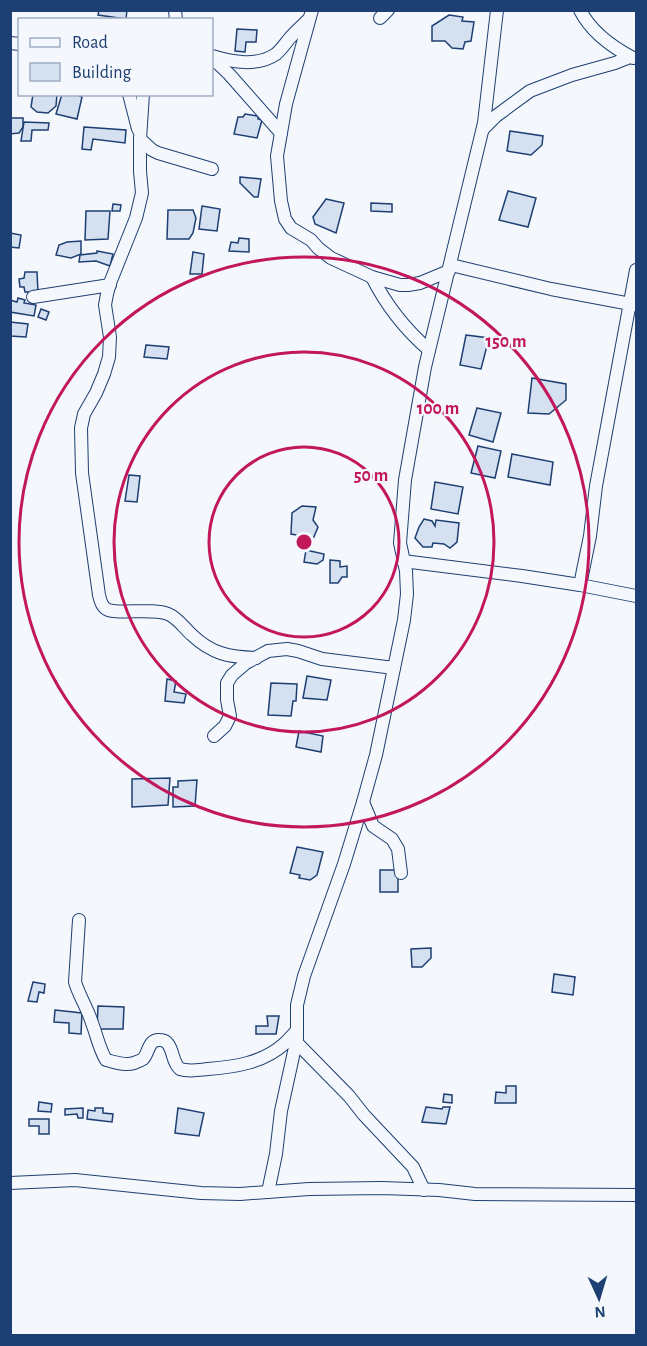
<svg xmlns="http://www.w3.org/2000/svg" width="647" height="1346" viewBox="0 0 647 1346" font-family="'Alegreya Sans',sans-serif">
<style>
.building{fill:#d5e0f0;stroke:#1d3f73;stroke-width:1.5}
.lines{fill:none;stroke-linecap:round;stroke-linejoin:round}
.minor-casing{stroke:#1d3f73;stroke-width:14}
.minor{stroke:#f4f7fb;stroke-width:12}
.ring{fill:none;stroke:#c2185b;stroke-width:3}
.centre{fill:#c2185b;stroke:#f4f7fb;stroke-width:3}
.ring-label{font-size:18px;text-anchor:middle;font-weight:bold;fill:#c2185b;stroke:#f4f7fb;stroke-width:4.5;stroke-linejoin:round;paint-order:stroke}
</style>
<rect width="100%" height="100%" fill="#f4f7fb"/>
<!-- building -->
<g class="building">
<polygon points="99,10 127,10 126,19 98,15"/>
<polygon points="449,15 463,17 462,21 474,22 471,41 465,42 463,49 452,48 445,41 432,41 432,26"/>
<polygon points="237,29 257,30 256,42 246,42 245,52 235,51"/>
<polygon points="33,94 57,94 56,106 48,113 37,112 31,107"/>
<polygon points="62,94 76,94 82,97 77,119 56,114"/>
<polygon points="245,114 258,116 258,119 262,120 257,138 234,134 238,117 243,117"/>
<polygon points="10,118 23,118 23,127 19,133 10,134"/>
<polygon points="24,122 49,123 48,130 32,130 31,141 21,141"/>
<polygon points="84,127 126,130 125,143 93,139 91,150 82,149"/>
<polygon points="510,131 543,136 542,145 531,155 507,151"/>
<polygon points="240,177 261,179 258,197 254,197 240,183"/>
<polygon points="508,191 536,198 528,227 499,220"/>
<polygon points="326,199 344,203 336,233 315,224 313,217"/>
<polygon points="371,203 392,204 392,212 371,211"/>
<polygon points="113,204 121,205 120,211 112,211"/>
<polygon points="202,206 220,209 217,231 199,229"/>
<polygon points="168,210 193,210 196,218 193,233 189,239 167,239"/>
<polygon points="86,211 110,211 108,239 85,240"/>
<polygon points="10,233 21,235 19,248 10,247"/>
<polygon points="239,238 249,239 249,252 229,251 231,242 238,243"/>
<polygon points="81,241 81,254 71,258 56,255 59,245 67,242"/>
<polygon points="97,251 113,254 110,266 96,261 79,262 80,255 97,253"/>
<polygon points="193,252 204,254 202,274 190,274"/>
<polygon points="25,272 37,272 38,292 25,292 24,287 20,287 19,279 24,278"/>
<polygon points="18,298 25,300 24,303 36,305 34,316 10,312 10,300 17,302"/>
<polygon points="41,309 49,312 46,320 38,317"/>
<polygon points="10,322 28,324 26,337 10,336"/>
<polygon points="466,335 489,338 481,369 460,365"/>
<polygon points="146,345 169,347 167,359 144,357"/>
<polygon points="532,378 566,384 566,400 549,414 528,413"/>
<polygon points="477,408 501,413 493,442 469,435"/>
<polygon points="478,446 501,451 495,478 471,473"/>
<polygon points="512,454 553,462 550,485 508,477"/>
<polygon points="129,475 140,476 137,502 125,501"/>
<polygon points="435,482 463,487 458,514 431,509"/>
<polygon points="302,506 316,507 313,520 318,527 313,539 302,539 303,536 291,534 292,513"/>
<polygon points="424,519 432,521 435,526 436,520 459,523 457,542 450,548 444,544 433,543 432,547 423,547 415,538 419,527"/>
<polygon points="306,550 324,554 323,560 317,564 304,562"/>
<polygon points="330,560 340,561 340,567 347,566 347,577 342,577 338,583 330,583"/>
<polygon points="307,676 331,680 327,700 303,698"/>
<polygon points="167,679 176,681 174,692 186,694 184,703 165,701"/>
<polygon points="271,683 297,684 296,701 293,701 291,716 268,715"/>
<polygon points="299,731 323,736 321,752 296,747"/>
<polygon points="170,778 168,805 132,807 132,779"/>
<polygon points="197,780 195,806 173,807 173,787 178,787 178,781"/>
<polygon points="297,847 323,852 317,875 310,880 299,878 300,875 290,873"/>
<rect x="380" y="870" width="18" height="22"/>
<polygon points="431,948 431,958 422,967 412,967 411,949"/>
<polygon points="554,974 575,977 573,995 552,992"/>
<polygon points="33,982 45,984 44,993 39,992 37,1002 28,1001"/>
<polygon points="98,1006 124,1007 123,1029 97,1029"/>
<polygon points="55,1010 82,1013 81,1034 69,1033 69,1023 54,1022"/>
<polygon points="267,1016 279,1016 276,1034 256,1034 256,1026 268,1026"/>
<polygon points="506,1086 516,1086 516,1103 495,1103 496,1092 506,1093"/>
<polygon points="444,1094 452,1095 452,1103 443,1102"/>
<polygon points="39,1102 52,1104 51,1112 38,1111"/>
<polygon points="426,1107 442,1109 443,1107 450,1107 446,1124 422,1122"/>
<polygon points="83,1108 83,1118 78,1118 77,1114 65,1115 65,1109"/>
<polygon points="95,1108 103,1108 103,1113 113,1114 112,1122 87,1119 88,1110 95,1111"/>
<polygon points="178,1108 204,1113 199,1136 175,1133"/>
<polygon points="29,1119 49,1119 49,1134 39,1134 39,1126 29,1126"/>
</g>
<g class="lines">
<!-- minor casing -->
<g class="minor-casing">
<g id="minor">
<polyline points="175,10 176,20"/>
<polyline points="312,10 286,104 277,156 281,201 285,219 291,228 311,240 318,248 331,258 372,277 400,285 408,285 420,283 449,271"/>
<path d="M580,10c11,22 32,37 53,48"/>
<polyline points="380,18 388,10"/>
<polyline points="10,43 20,44"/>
<path d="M212,56c20,6 45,11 64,-2 5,-4 9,-10 13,-15 6,-7 13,-13 20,-20"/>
<polyline points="212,58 229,74 281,133"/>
<polyline points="129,94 138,129"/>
<path d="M143,94l-3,45v32l2,22 -6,25 -26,65 -3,11 -2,11 5,32 -1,20 -5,17 -8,19 -12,21 -3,14 1,45 17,122c1,4 2,10 6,13 8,8 46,-1 63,6 10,4 16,14 24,21 20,19 37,22 64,23"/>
<polyline points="483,129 496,116 530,91 572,75 615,63 630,57"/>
<polyline points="140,139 152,150 158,153 212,169"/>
<polyline points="451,265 551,289 636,305"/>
<path d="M372,277c14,28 34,53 57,73"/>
<polyline points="33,297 110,285"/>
<polyline points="403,561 522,576 580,585 636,596"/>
<polyline points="580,585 590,536 596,486 636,270"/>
<polyline points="214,736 225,726 230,716 227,700 227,683 232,675 246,663 268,651 287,649 298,651 322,659 394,668"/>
<polyline points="363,802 373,826 392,839 398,849 401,873"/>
<path d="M79,920l-4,62c4,14 13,27 17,41 5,13 7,25 14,37 9,2 19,6 28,3 3,-1 6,-2 9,-4 6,-6 5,-20 17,-19 4,0 6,1 8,4 6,8 4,18 12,25 9,3 18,1 28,0 26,-2 55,-6 76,-25 4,-4 9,-9 13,-14"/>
<polyline points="296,1042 349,1096 364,1115 413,1167 424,1190"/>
<polyline points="10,1183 75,1180 201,1193 240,1194 309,1189 382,1188 439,1190 475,1194 636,1195"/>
<polyline points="268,1192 276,1154 281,1111 297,1038 297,1005 304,976 344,864 363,802 376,755 404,620 407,594 406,571 400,543 405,480 425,367 484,123 497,10"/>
</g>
</g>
<!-- minor -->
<use href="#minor" class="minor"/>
</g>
<!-- distance rings -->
<g class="ring">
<circle cx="304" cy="542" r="95"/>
<circle cx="304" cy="542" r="190"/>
<circle cx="304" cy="542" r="285"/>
</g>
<circle cx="304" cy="542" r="9" class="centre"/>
<g class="ring-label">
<text x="506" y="347">150 m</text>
<text x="438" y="414">100 m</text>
<text x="371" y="481">50 m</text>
</g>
<!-- border -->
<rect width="647" height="1346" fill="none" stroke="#1d3f73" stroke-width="24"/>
<!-- legend -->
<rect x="18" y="18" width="195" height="78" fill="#f4f7fb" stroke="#9eadc5" stroke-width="1.5"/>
<rect x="30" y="38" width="30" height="9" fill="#f4f7fb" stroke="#9eadc5" stroke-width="1.5"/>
<text x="72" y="48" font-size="18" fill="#1d3f73">Road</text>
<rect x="30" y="63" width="30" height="18" fill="#d5e0f0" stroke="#9eadc5" stroke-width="1.5"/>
<text x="72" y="78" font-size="18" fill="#1d3f73">Building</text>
<!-- north arrow -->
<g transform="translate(599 1298) rotate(176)" stroke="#f4f7fb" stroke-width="4.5" paint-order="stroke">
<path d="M0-4.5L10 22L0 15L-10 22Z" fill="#1d3f73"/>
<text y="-9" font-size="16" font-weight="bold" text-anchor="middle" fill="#1d3f73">N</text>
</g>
</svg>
